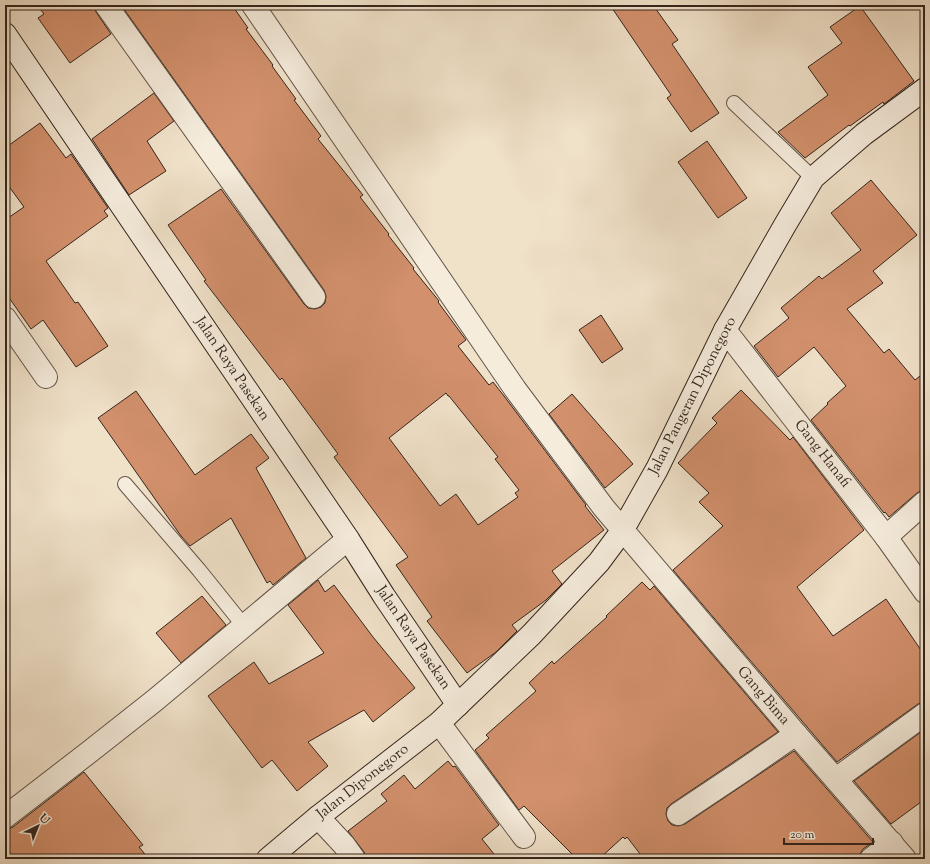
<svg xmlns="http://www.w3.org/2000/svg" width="930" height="864" viewBox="0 0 930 864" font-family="'Sorts Mill Goudy',serif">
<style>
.building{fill:#d2906c;stroke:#34251d;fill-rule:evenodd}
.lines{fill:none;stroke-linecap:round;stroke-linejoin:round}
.lane-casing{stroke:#635448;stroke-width:16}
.street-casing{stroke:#635448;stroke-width:24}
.secondary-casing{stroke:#34251d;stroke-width:24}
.lane{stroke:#f5ecdc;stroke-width:14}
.street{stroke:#f5ecdc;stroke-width:22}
.secondary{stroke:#f5ecdc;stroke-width:22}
.labels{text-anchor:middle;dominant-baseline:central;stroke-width:3;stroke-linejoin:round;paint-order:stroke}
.street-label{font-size:15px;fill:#34251d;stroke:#f5ecdc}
</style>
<rect width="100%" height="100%" fill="#f0e1c9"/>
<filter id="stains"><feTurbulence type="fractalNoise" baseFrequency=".005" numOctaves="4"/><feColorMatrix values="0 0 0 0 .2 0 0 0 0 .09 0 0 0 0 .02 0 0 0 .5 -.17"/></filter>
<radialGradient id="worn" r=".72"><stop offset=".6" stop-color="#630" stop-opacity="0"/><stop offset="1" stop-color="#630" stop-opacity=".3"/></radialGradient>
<!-- building -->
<g class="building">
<polygon points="37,5 94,5 96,12 111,34 70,63 38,18 44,14"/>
<path d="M121,5h111l16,23 -2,1 27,36 -1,1 24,33 -2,1 27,36 -3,3 45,56 -3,2 29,37 -1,1 26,33 -1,1 26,32 -1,1 28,38 -8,6 31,39 4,-3 11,14 82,109 -1,1 19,24 -52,41 10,13 -16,16 -34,25 5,6 -21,21 -29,21 -40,-52 5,-4 -36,-52 12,-8 -74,-100 4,-3 -56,-76 -2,2 -76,-99 2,-1 -38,-55 53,-36 83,115 4,4 7,1 6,-2 4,-4 1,-7 -2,-6zM446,393l2,3h1l49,61 -3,2 24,31 -4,3 3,4 -40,28 -22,-31 -16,12 -51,-68z"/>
<polygon points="610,5 653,5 678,40 672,44 719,113 691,132 667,98 671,95"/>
<polygon points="860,6 914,81 884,104 883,102 850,126 849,125 805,158 778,132 828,95 808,67 842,43 830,27"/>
<polygon points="154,93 174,121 147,141 166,171 129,195 92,139"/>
<polygon points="40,123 66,158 71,154 108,208 104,211 108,216 46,261 75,303 78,302 108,346 76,367 43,320 31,329 5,292 5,220 24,207 5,181 5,148"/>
<polygon points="707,141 747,198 718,218 678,162"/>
<polygon points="871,180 917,235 873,271 883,283 847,309 884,353 889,349 915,380 925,372 925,490 922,490 917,493 889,517 885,512 884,513 811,420 828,404 827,403 846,386 814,347 778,377 754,346 789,318 781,308 819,276 822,279 861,250 831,213"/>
<polygon points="601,315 623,349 602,363 579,330"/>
<polygon points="741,390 790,440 793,437 864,530 797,587 833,636 886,599 925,656 925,702 918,704 837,762 673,570 723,526 699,502 709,493 678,463 717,423 712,418"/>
<polygon points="136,391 195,475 251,434 269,458 256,468 306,558 273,585 270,581 267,583 231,518 190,546 181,536 98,418"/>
<polygon points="572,394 633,464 605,488 549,414"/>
<polygon points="318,580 325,592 334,585 373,637 415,688 373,722 364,710 308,742 328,766 297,791 272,760 262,768 208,696 254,662 269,684 324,653 288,605"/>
<polygon points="642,582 650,590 654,586 778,732 671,804 667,808 666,814 668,821 672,825 678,826 685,824 794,751 873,842 863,849 860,854 859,859 644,859 627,837 625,839 623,837 599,859 577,859 524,806 519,810 475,750 489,738 486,735 536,691 529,683 552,661 554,664 607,617 606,616"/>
<polygon points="202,596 226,625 181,663 156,633"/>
<polygon points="925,729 925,799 891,824 854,781"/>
<polygon points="448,761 453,767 455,766 499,825 482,839 498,859 366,859 364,852 348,831 387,801 381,794 404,775 415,789"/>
<polygon points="84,772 143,845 139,847 149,859 5,859 5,831 13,827"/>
</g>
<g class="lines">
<!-- lane casing -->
<g class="lane-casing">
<g id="lane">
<polyline points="734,103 813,178"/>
<polyline points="125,484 199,570 244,626"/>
</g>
</g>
<!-- street casing -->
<g class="street-casing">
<g id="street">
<polyline points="106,5 314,297"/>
<polyline points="253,5 515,389 604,508 796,734 905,859"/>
<polyline points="5,318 46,377"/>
<polyline points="725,330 886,537 925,502"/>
<polyline points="886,537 925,592"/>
<polyline points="439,723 524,837"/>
<polyline points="836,779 925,714"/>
<polyline points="678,814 744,770 796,734"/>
<polyline points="5,817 88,753 154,701 348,539"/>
<polyline points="318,817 344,845 354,859"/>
<polyline points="871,859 892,843"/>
</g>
</g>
<!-- secondary casing -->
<g class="secondary-casing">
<g id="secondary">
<polyline points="5,34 348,539 384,596 458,705"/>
<polyline points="268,859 318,817 439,723 531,635 599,562 622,531 657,469 725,330 785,225 813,178 864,134 925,89"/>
</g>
</g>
<!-- lane -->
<use href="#lane" class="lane"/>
<!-- street -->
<use href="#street" class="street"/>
<!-- secondary -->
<use href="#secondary" class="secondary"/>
</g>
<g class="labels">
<!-- street labels -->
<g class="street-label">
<text transform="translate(232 369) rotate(56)">Jalan Raya Pasekan</text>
<text transform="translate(693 396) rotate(-63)">Jalan Pangeran Diponegoro</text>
<text transform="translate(822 454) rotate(52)">Gang Hanafi</text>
<text transform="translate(413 638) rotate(56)">Jalan Raya Pasekan</text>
<text transform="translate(763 696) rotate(49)">Gang Bima</text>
<text transform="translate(363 782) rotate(-38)">Jalan Diponegoro</text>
</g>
</g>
<!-- margin -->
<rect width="930" height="864" fill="none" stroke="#f0e1c9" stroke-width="20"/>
<rect x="6" y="6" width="918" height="852" fill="none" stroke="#34251d" stroke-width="2"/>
<rect x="10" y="10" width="910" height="844" fill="none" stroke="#34251d"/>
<!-- north arrow -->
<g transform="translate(38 826) rotate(43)" stroke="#f5ecdc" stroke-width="3" paint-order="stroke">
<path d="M0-3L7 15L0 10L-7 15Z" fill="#34251d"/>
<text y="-6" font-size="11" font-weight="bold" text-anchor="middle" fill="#34251d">U</text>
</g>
<!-- scale -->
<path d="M784 838v6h89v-6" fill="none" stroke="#34251d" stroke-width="2"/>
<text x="790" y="838" font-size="12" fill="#34251d" stroke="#f5ecdc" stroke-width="3" paint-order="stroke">20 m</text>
<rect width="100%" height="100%" filter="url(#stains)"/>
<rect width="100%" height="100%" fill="url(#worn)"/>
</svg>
